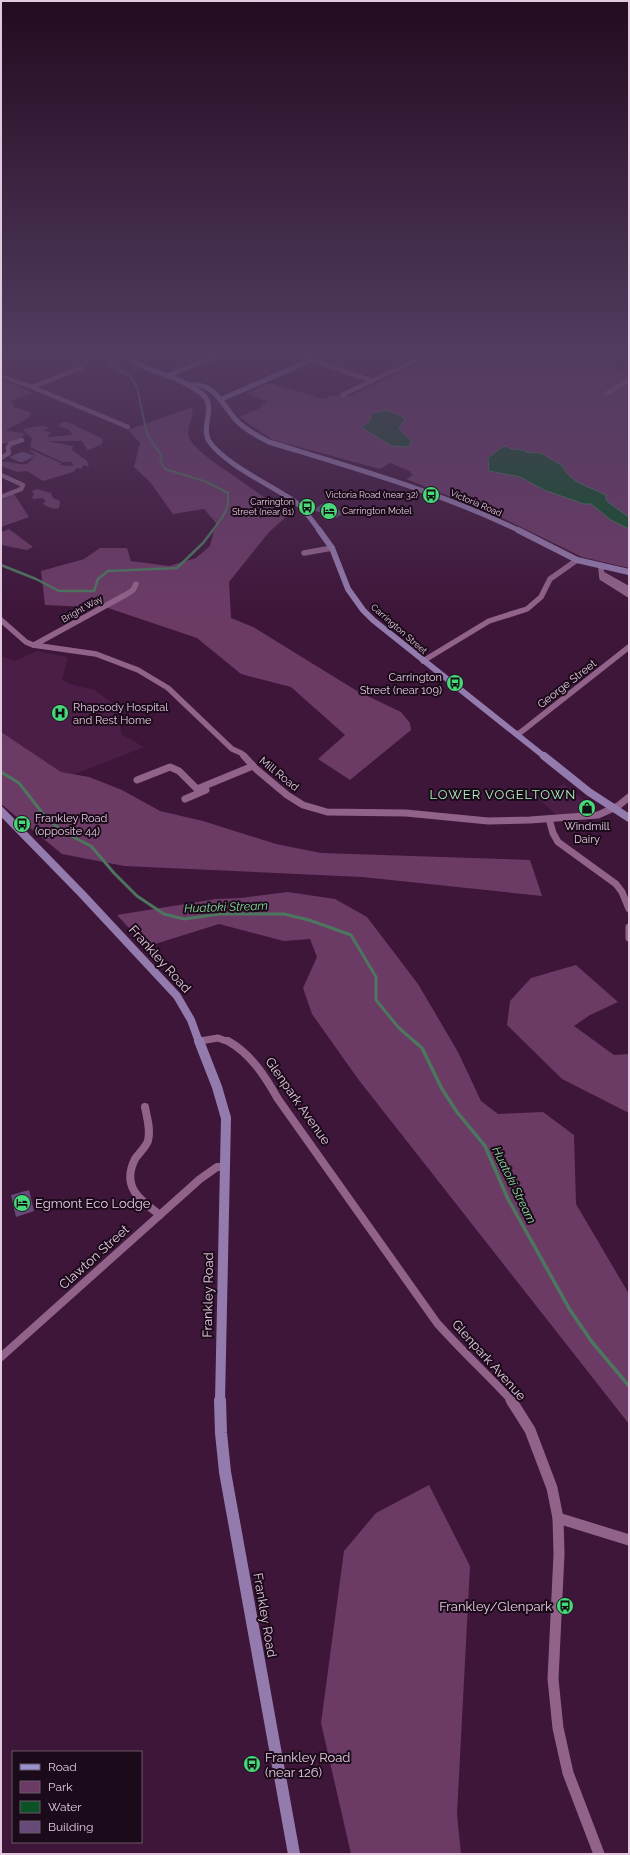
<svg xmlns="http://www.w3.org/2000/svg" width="630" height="1855" viewBox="0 0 630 1855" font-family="Raleway,sans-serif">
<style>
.built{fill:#4b1e47}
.green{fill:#6b3b66}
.water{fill:#0c5227;stroke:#4c765e}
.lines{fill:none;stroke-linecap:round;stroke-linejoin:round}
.stream-far3{stroke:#4c765e;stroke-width:2}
.stream-far2{stroke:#4c765e;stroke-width:2.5}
.stream-far1{stroke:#4c765e;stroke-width:3}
.stream{stroke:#4c765e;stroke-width:3.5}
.building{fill:#664a79}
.street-far4{stroke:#91638b;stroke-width:4.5}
.street-far3{stroke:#91638b;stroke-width:5.5}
.street-far2{stroke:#91638b;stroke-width:7}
.street-far1{stroke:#91638b;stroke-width:8}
.street{stroke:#91638b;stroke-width:11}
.secondary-far4{stroke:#947bad;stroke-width:5}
.secondary-far3{stroke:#947bad;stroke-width:6}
.secondary-far2{stroke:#947bad;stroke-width:8}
.secondary-far1{stroke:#947bad;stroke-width:10}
.secondary{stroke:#947bad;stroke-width:12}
.primary{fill:#9892ce;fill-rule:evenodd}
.labels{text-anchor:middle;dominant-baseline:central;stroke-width:4;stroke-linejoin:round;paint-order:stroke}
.far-poi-label{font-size:9px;fill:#e2c9de;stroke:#1b0a19;text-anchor:end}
.far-street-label{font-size:9px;fill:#e2c9de;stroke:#1b0a19}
.poi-label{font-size:11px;fill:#e2c9de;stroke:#1b0a19;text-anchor:start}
.street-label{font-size:11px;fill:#e2c9de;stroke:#1b0a19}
.water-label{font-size:12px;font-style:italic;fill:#87df9d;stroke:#1b0a19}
.quarter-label{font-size:13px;letter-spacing:1px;fill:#aef2bd;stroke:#1b0a19}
.near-street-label{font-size:13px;fill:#e2c9de;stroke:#1b0a19}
.near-poi-label{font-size:13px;fill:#e2c9de;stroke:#1b0a19;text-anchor:start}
</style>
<rect width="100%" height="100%" fill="#3e163a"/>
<!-- built -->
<g class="built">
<polygon points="37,651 68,657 62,680 69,684 95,690 119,708 121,734 144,747 83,771 64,777 1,733 1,656 15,661"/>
<polygon points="564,784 595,809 593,812 557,815 535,796"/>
</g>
<!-- green -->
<g class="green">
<polygon points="442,352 604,352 613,355 600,362 629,373 629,568 582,557 494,514 406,479 413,475 410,473 412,472 390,463 380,469 273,440 239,417 262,407 260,405 268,402 247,393 270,383 323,399 332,395 350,396"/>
<path d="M1,379l32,14 -23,8 5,4 -3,1 20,7c-5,9 -18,11 -26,18l20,2 -9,8 -16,3z"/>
<path d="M192,407c3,10 -6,19 -3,30 5,19 80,57 97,80l-17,15 -40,50 2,36 22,9 104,64 44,21 9,11 1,7 -61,50 -32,-21 27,-24 -54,-48 -50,-13 -44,-36 -89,-30 -63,-3 -4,-34 43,-12 16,-11h27l4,13 38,5 27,-8 14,-12 6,-23 -12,-14 -31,5 -23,-32 -16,-15 6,-24 -12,-13z"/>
<path d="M62,422h6l35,17 -1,5 -13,6 -2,-1 -5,-8h-36l27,5 -1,4 15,11 2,6 -6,-2 -1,4 -5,-1 -4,4 -30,9 -16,-10 -10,1 -16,-6v-4c9,-1 17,3 26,2l9,-9 -5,-3v-2l30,13 -1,2 12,1 2,-1 -3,-1 1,-2h-10l-32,-15 2,-8 -9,-10c8,-1 18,-5 26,-2l-5,4 7,1 -4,5 26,-2 -4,-5 -11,-4z"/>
<path d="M37,489l14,4 2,5 7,3 -1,7c-6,2 -12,-1 -17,-5l4,-1 -3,-4 -10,1 -1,-2 2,-2 -2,-4z"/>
<polygon points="14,494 29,517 1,527 1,500"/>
<polygon points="9,529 33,547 27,550 1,545 1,532"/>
<polygon points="1,732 61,772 89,777 122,790 160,811 203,821 276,844 321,853 530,860 542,896 362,877 124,866 62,854 1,804"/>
<polygon points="288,892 335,899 367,917 418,984 458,1052 481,1101 498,1114 543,1112 574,1135 576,1204 629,1294 629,1424 358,1079 312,1014 303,988 317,957 310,939 284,941 219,924 152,945 128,927 117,915 216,899 241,898"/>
<polygon points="576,965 618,1002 590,1015 574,1026 614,1055 629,1054 629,1113 562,1079 507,1025 510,1001 531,978"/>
<polygon points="429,1485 470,1566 457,1814 461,1854 351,1854 321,1723 344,1551 376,1513"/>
</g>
<!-- water -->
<g class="water">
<polygon points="387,410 404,417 405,420 399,428 412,442 408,447 392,446 362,428 364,425 369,422 372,413"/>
<path d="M507,446l3,3 15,1 1,2 15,1 22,13c6,17 28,21 43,29v4l2,3 21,15v12l-18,-9 -20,-16h-7l-40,-14 -24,-13 -31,-6 -1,-13 14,-11z"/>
</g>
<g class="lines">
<!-- stream-far3 -->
<path class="stream-far3" d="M102,352l9,14 19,10 7,11 10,47 15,22 -2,5 5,8 42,13 21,11c2,17 -6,25 -16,38"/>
<!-- stream-far2 -->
<polyline class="stream-far2" points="1,565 36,579 59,591 94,591 98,579 108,571 177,568 203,543 213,530"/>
<!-- stream-far1 -->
<polyline class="stream-far1" points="1,772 19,783 47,819 65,833 91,846 114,873 137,896 164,914 184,919 220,914 284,914 309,920 351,935 376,977 376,1000 399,1028 415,1042"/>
<!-- stream -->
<polyline class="stream" points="414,1041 422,1048 442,1089 457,1112 485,1146 508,1199 570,1310 592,1342 629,1386"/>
</g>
<!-- building -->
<g class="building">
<polygon points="21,452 24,452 35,456 23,462 19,462 9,457"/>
<polygon points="322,504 345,512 336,518 313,510"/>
<polygon points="29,1190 34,1211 16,1217 11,1195"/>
</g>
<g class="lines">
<!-- street-far4 -->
<g class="street-far4">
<polyline points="613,352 629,357"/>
<polyline points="311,360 373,381"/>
<polyline points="311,360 330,352"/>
<polyline points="1,376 32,387 128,427"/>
<polyline points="32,387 81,368"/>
<polyline points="607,393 629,380"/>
<polyline points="342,395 434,352"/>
<polyline points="1,458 9,453 8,448 10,444 22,440"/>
<polyline points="1,475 23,485 21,489 1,497"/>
</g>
<!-- street-far3 -->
<g class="street-far3">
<polyline points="304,553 332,548"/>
<polyline points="603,566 601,569 602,578 629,595"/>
<polyline points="602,574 629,589"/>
<polyline points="1,620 26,642 33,645 96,654 138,670 168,688 232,749 241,753 245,757"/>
<polyline points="34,645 127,594 133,590 136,584"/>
<polyline points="423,661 489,621 527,609 541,597 550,579 577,560"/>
<polyline points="516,734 521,732 629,647"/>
</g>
<!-- street-far2 -->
<g class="street-far2">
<polyline points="244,756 256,769 287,795 303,805 327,812 406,813 488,821 530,820 598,815 618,806 629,797"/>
<polyline points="137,780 170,767 179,771 197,789 253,766"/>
<polyline points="185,799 206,790"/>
<polyline points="549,819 553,833 558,842 616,884 622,892 629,909"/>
<polyline points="629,927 629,938"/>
<polyline points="200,1041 218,1038 229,1042"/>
</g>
<!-- street-far1 -->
<g class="street-far1">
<polyline points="200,1041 201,1041"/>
<path d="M228,1041c23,13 37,35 50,58l159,224c24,27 50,51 75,78"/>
<path d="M145,1107c2,11 6,23 3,34 -3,7 -9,12 -13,18 -14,28 5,41 25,56"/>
<polyline points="1,1357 200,1179 217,1167 225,1167"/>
</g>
<!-- street -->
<g class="street">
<polyline points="511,1400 530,1430 552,1488 558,1518 559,1554 553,1679 558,1728 568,1773 599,1854"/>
<polyline points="558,1518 629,1540"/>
</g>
<!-- secondary-far4 -->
<g class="secondary-far4">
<path d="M120,352c24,21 57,22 81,41 17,13 -1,33 8,48 14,22 63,45 85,60 11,8 18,20 26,30"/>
<polyline points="287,352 311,360"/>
<polyline points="167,376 225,352"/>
<path d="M191,385c24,-2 31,19 44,34 9,10 22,17 34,23 85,26 171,50 251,89"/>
<polyline points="222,399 311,360"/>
</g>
<!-- secondary-far3 -->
<g class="secondary-far3">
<polyline points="319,530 332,548 348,589 363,610 373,620 545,757"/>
<polyline points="518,530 577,560 629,572"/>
</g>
<!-- secondary-far2 -->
<g class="secondary-far2">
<polyline points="544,756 589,792 629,818"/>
<polyline points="1,811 81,893 177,996 191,1020 199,1042"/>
</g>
<!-- secondary-far1 -->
<polyline class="secondary-far1" points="199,1041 217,1087 226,1118 220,1401"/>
<!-- secondary -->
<polyline class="secondary" points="220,1400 221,1433 225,1472 294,1854"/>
<!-- primary -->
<polygon class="primary" points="13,352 21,352 1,361 1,357"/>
</g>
<!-- sky -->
<linearGradient id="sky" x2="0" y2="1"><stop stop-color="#220c20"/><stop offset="0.58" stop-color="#523c60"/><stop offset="1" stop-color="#523c60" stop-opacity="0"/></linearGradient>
<rect width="630" height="612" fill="url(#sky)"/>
<!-- icons -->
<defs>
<g id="bus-disc" transform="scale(0.9)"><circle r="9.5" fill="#48d779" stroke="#1b0a19"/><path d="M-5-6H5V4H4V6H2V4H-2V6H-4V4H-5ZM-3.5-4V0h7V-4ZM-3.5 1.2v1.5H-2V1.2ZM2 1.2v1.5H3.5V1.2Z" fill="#111"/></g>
<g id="hotel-disc" transform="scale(0.9)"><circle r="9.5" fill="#48d779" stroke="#1b0a19"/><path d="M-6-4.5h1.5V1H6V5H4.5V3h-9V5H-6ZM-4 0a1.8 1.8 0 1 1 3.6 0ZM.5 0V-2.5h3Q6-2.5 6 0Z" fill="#111"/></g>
<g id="hospital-disc" transform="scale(0.9)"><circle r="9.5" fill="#48d779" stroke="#1b0a19"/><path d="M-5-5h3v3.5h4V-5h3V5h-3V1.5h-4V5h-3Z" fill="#111"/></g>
<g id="shop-disc" transform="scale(0.9)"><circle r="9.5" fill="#48d779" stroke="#1b0a19"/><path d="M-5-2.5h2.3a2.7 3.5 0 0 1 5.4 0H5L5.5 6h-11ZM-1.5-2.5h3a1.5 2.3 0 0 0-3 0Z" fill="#111"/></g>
</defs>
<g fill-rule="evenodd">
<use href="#bus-disc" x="431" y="495"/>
<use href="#bus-disc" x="307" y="507"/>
<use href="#hotel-disc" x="329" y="511"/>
<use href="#bus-disc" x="455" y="683"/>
<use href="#hospital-disc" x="60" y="713"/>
<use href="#shop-disc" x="587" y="808"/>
<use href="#bus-disc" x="22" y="824"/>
<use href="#hotel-disc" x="22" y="1203"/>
<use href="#bus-disc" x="565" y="1606"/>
<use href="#bus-disc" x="252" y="1764"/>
</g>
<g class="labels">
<!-- far-poi labels -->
<g class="far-poi-label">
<text x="418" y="495">Victoria Road (near 32)</text>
<text x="294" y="502">Carrington<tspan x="294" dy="10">Street (near 61)</tspan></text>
<text x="342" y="511" text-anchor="start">Carrington Motel</text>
</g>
<!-- far-street labels -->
<g class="far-street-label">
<text transform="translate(476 503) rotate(23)">Victoria Road</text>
<text transform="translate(82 609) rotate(-29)">Bright Way</text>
<text transform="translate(399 629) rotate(41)">Carrington Street</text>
</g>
<!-- poi labels -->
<g class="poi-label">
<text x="442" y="677" text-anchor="end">Carrington<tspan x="442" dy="13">Street (near 109)</tspan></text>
<text x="73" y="707">Rhapsody Hospital<tspan x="73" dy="13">and Rest Home</tspan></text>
<text x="35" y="818">Frankley Road<tspan x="35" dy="13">(opposite 44)</tspan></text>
<text x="587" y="826" text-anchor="middle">Windmill<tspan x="587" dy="13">Dairy</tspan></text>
</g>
<!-- street labels -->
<g class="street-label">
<text transform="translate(567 684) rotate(-38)">George Street</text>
<text transform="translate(279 774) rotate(39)">Mill Road</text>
</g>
<!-- water labels -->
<g class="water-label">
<text transform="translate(226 907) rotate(-2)">Huatoki Stream</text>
<text transform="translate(514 1185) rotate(64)">Huatoki Stream</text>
</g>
<!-- quarter labels -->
<g class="quarter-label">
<text x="503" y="794">LOWER VOGELTOWN</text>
</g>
<!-- near-street labels -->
<g class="near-street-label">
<text transform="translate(160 959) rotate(48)">Frankley Road</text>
<text transform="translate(298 1101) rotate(55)">Glenpark Avenue</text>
<text transform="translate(94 1257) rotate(-42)">Clawton Street</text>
<text transform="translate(208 1295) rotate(-89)">Frankley Road</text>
<text transform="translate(489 1360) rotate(48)">Glenpark Avenue</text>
<text transform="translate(265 1615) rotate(80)">Frankley Road</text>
</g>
<!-- near-poi labels -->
<g class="near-poi-label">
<text x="35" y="1203">Egmont Eco Lodge</text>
<text x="552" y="1606" text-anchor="end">Frankley/Glenpark</text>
<text x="265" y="1757">Frankley Road<tspan x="265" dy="15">(near 126)</tspan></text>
</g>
</g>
<!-- border -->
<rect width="630" height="1855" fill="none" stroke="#e2c9de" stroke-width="4"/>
<!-- legend -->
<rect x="12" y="1751" width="130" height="92" fill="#1b0a19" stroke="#6b5668"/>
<rect x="20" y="1764" width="20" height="6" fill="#9892ce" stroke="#6b5668"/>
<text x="48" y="1771" font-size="12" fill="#e2c9de">Road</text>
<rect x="20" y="1781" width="20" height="12" fill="#6b3b66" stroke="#6b5668"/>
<text x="48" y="1791" font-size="12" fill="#e2c9de">Park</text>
<rect x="20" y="1801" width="20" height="12" fill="#0c5227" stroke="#6b5668"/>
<text x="48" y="1811" font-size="12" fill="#e2c9de">Water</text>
<rect x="20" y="1821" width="20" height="12" fill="#664a79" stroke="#6b5668"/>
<text x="48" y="1831" font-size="12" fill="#e2c9de">Building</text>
</svg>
